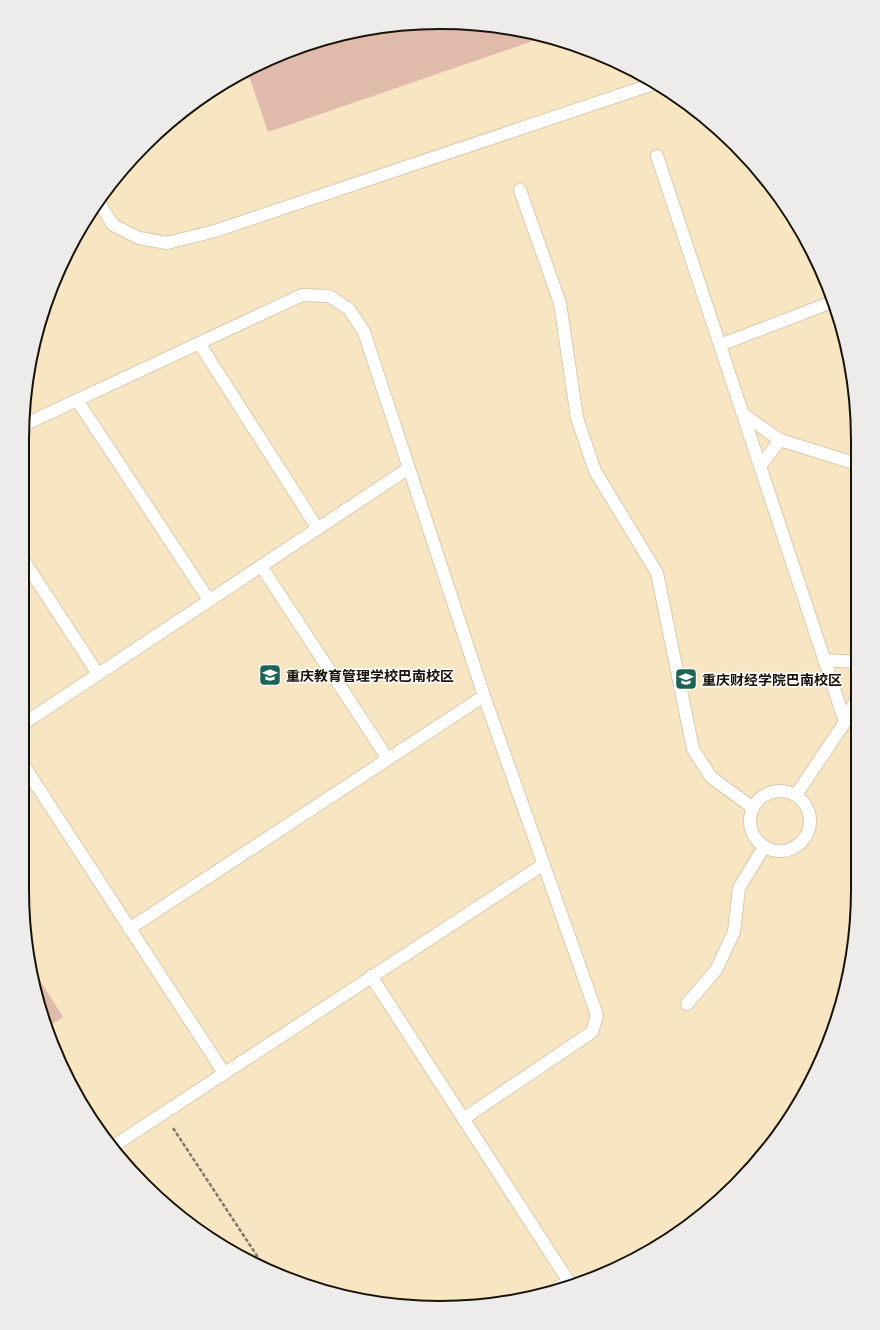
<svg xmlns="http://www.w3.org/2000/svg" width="880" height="1330" viewBox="0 0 880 1330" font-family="Manrope,'Noto Sans SC',sans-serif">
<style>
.built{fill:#f8e6c3}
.pitch{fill:#e0bbab}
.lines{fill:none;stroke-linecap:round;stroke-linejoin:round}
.service-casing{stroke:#d8caaf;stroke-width:14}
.path{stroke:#807869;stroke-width:2.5;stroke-dasharray:4 2;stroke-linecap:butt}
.service{stroke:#fff;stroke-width:12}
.labels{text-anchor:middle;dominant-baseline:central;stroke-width:3;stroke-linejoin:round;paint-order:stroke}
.poi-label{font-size:14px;font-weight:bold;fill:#181309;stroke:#fff;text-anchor:start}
.rim{fill:none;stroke:#181309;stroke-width:2}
</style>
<rect width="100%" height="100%" fill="#fff3dd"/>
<!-- built -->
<polygon class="built" points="413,23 495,26 575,44 649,78 716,126 772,186 815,255 844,332 857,413 854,945 836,1024 815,1075 754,1166 715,1204 649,1252 600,1276 522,1300 412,1307 332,1294 280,1276 185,1221 126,1166 93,1122 44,1024 26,945 26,385 36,332 65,255 126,164 186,108 255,65 332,36"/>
<!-- pitch -->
<g class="pitch">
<polygon points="413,23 495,26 545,37 268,132 247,70 255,65 332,36"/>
<polygon points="34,971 63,1017 46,1028 32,972"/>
</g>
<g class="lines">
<!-- service casing -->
<g class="service-casing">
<g id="service">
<polyline points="657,156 845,722"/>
<polyline points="520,190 560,303 577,418 595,471 657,573 693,749 711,777 753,808"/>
<polyline points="100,204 113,225 139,238 167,243 215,231 656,83"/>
<polyline points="199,343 318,529"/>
<polyline points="720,345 832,302"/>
<polyline points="77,400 209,600"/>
<polyline points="743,414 780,440 857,464"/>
<polyline points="26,424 302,295 329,296 349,309 364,332 484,696 597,1015 592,1032 463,1119"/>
<polyline points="760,466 780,440"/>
<polyline points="26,564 98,674"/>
<polyline points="261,566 388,759"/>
<polyline points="824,660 856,662"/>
<polyline points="26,722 409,468"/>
<polyline points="26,769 224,1073"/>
<circle cx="780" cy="821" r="30"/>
<polyline points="796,795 845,722 856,699"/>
<polyline points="129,929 484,696"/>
<polyline points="371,976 571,1285"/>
<polyline points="687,1004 716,970 734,932 739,888 764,847"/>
<polyline points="112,1147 544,864"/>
<polyline points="554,1290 569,1281"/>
</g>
</g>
<!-- path -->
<polyline class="path" points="173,1128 265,1268"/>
<!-- service -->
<use href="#service" class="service"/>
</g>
<!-- icons -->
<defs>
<g id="university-square" transform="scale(1.15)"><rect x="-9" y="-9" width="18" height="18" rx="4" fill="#1e6456" stroke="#fff"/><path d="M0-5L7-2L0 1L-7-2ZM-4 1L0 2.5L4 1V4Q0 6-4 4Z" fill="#fff"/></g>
<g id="school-square" transform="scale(1.15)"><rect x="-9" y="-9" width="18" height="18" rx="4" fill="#1e6456" stroke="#fff"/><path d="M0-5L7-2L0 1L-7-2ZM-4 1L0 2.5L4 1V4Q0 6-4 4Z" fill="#fff"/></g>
</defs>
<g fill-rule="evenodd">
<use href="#university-square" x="270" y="675"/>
<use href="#school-square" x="686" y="679"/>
</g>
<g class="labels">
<!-- poi labels -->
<g class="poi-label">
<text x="286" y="675">重庆教育管理学校巴南校区</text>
<text x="702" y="679">重庆财经学院巴南校区</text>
</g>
</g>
<!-- crop -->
<path d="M0 0H880V1330H0ZM440 29H440A411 411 0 0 1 851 440V890A411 411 0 0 1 440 1301H440A411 411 0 0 1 29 890V440A411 411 0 0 1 440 29Z" fill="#edeceb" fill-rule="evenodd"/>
<path class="rim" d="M440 29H440A411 411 0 0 1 851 440V890A411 411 0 0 1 440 1301H440A411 411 0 0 1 29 890V440A411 411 0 0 1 440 29Z"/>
</svg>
